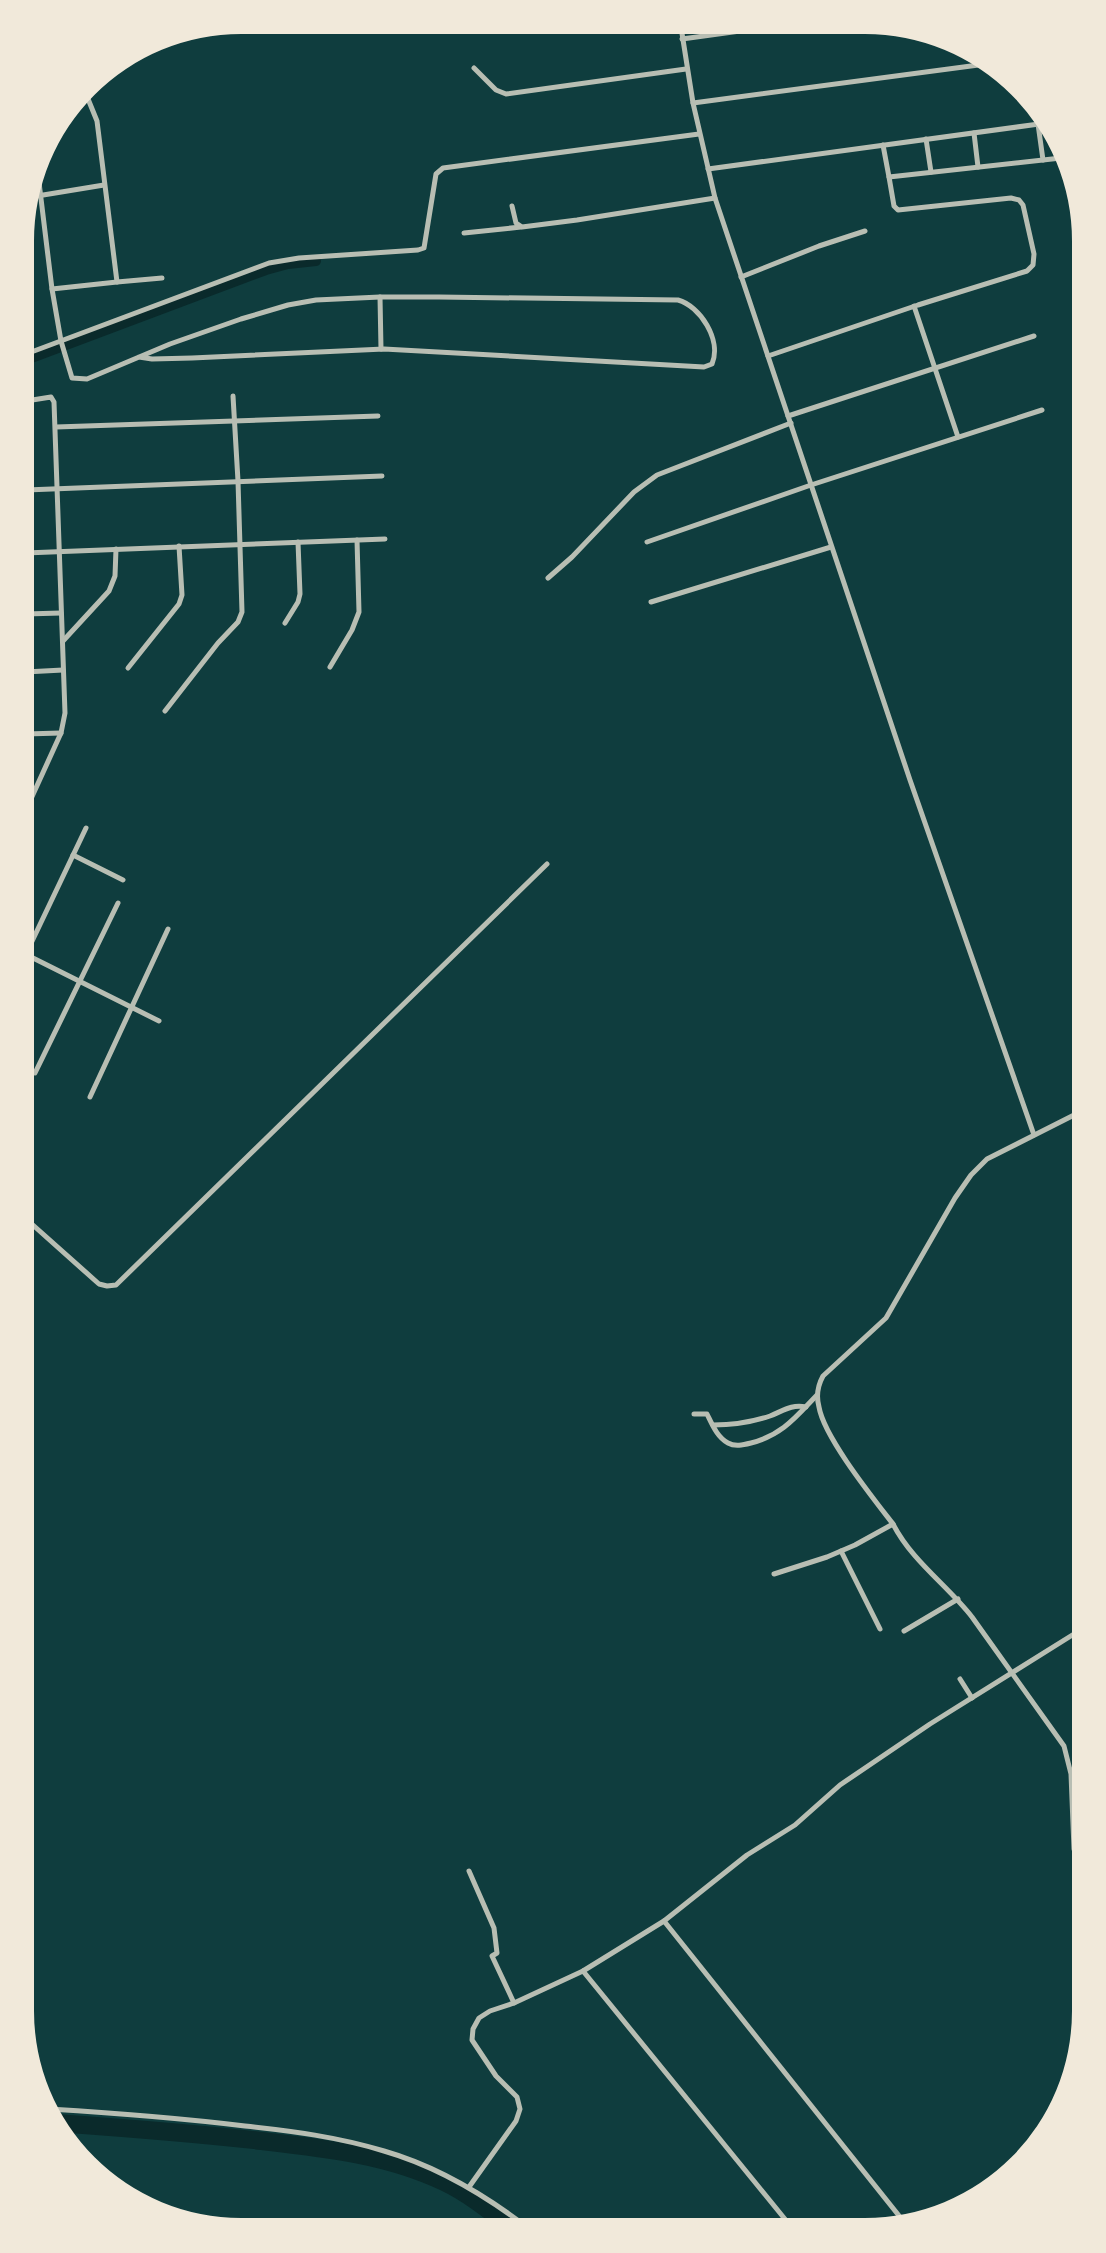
<svg xmlns="http://www.w3.org/2000/svg" width="1106" height="2253" viewBox="0 0 1106 2253" font-family="'Libre Baskerville',serif">
<style>
.lines{fill:none;stroke-linecap:round;stroke-linejoin:round}
.canal{stroke:#0a2a2b;stroke-width:10}
.river{stroke:#0a2a2b;stroke-width:18}
.minor{stroke:#b8beb3;stroke-width:5}
</style>
<rect width="100%" height="100%" fill="#0f3d3e"/>
<g class="lines">
<!-- canal -->
<polyline class="canal" points="26,360 266,270 288,264 316,261"/>
<!-- river -->
<path class="river" d="M56,2123c69,5 137,10 206,18 61,7 126,14 182,41 25,12 46,29 68,46"/>
<!-- minor -->
<g class="minor">
<polyline points="681,27 693,103 715,198 910,780 1034,1135"/>
<polyline points="682,39 769,27"/>
<polyline points="474,68 496,90 506,94 686,69"/>
<polyline points="86,94 97,121 117,282 162,278"/>
<polyline points="693,103 986,64"/>
<polyline points="1038,124 1043,160"/>
<polyline points="974,133 978,167"/>
<polyline points="926,139 931,172"/>
<polyline points="883,145 889,177 1061,158"/>
<polyline points="708,169 1039,124"/>
<path d="M38,174l14,115 9,52 11,37 15,1 83,-35 71,-25 47,-14 28,-5 64,-3h59l239,3c22,6 44,40 34,64l-8,3 -320,-18 -192,9 -40,1 -13,-2"/>
<polyline points="31,197 104,185"/>
<polyline points="512,206 516,223 522,227 577,220 715,198"/>
<polyline points="464,233 521,227"/>
<polyline points="741,277 819,246 865,231"/>
<polyline points="52,289 117,282"/>
<polyline points="380,297 381,349"/>
<polyline points="914,306 958,437"/>
<polyline points="26,354 269,263 299,258 418,250 424,248 436,174 443,168 699,134"/>
<polyline points="768,356 918,305 1027,271 1033,265 1034,254 1023,205 1019,200 1011,198 898,210 894,206 889,177"/>
<polyline points="788,416 1034,336"/>
<polyline points="56,427 378,416"/>
<polyline points="26,490 382,476"/>
<polyline points="647,542 811,485 1042,410"/>
<polyline points="25,553 385,539"/>
<polyline points="548,578 572,557 634,492 657,475 791,423"/>
<polyline points="651,602 831,547"/>
<polyline points="25,614 61,613"/>
<polyline points="285,623 298,602 300,594 298,542"/>
<polyline points="63,641 109,591 115,576 116,549"/>
<polyline points="330,667 352,630 359,612 357,540"/>
<polyline points="128,668 179,604 182,595 179,546"/>
<polyline points="25,672 63,670"/>
<polyline points="165,711 218,643 238,622 242,612 238,481 233,396"/>
<polyline points="25,734 61,733"/>
<polyline points="25,812 61,733 65,713 54,402 51,397 26,401"/>
<polyline points="73,855 123,880"/>
<polyline points="25,954 159,1021"/>
<polyline points="25,956 86,828"/>
<polyline points="35,1073 118,903"/>
<polyline points="90,1097 168,929"/>
<polyline points="25,1218 99,1284 107,1286 116,1285 547,864"/>
<path d="M694,1414h13c5,10 10,23 21,29 7,4 15,2 23,0 31,-8 44,-25 66,-48"/>
<path d="M713,1425c18,0 39,-3 57,-9 13,-5 21,-12 36,-9"/>
<polyline points="841,1551 880,1629"/>
<polyline points="774,1574 827,1557 855,1545 893,1524"/>
<polyline points="904,1631 958,1599"/>
<polyline points="960,1679 972,1698"/>
<polyline points="469,1871 494,1928 497,1953 492,1956 514,2003"/>
<path d="M1082,1875l-8,-26 -3,-75 -7,-28 -92,-129c-25,-32 -60,-56 -79,-93 -20,-26 -69,-87 -74,-117 -3,-11 -2,-20 4,-31l63,-58 69,-120 16,-23 16,-16 95,-48"/>
<polyline points="664,1921 904,2222"/>
<polyline points="583,1971 793,2229"/>
<path d="M49,2109c65,4 131,9 196,17 47,5 93,11 139,25 52,15 101,44 144,77"/>
<polyline points="469,2187 516,2121 520,2109 517,2097 496,2076 472,2040 473,2029 479,2018 490,2011 514,2003 583,1971 664,1921 747,1855 795,1825 840,1785 930,1724 1082,1629"/>
</g>
</g>
<!-- crop -->
<path d="M0 0H1106V2253H0ZM241 34H865A207 207 0 0 1 1072 241V2011A207 207 0 0 1 865 2218H241A207 207 0 0 1 34 2011V241A207 207 0 0 1 241 34Z" fill="#f1e9da" fill-rule="evenodd"/>
</svg>
